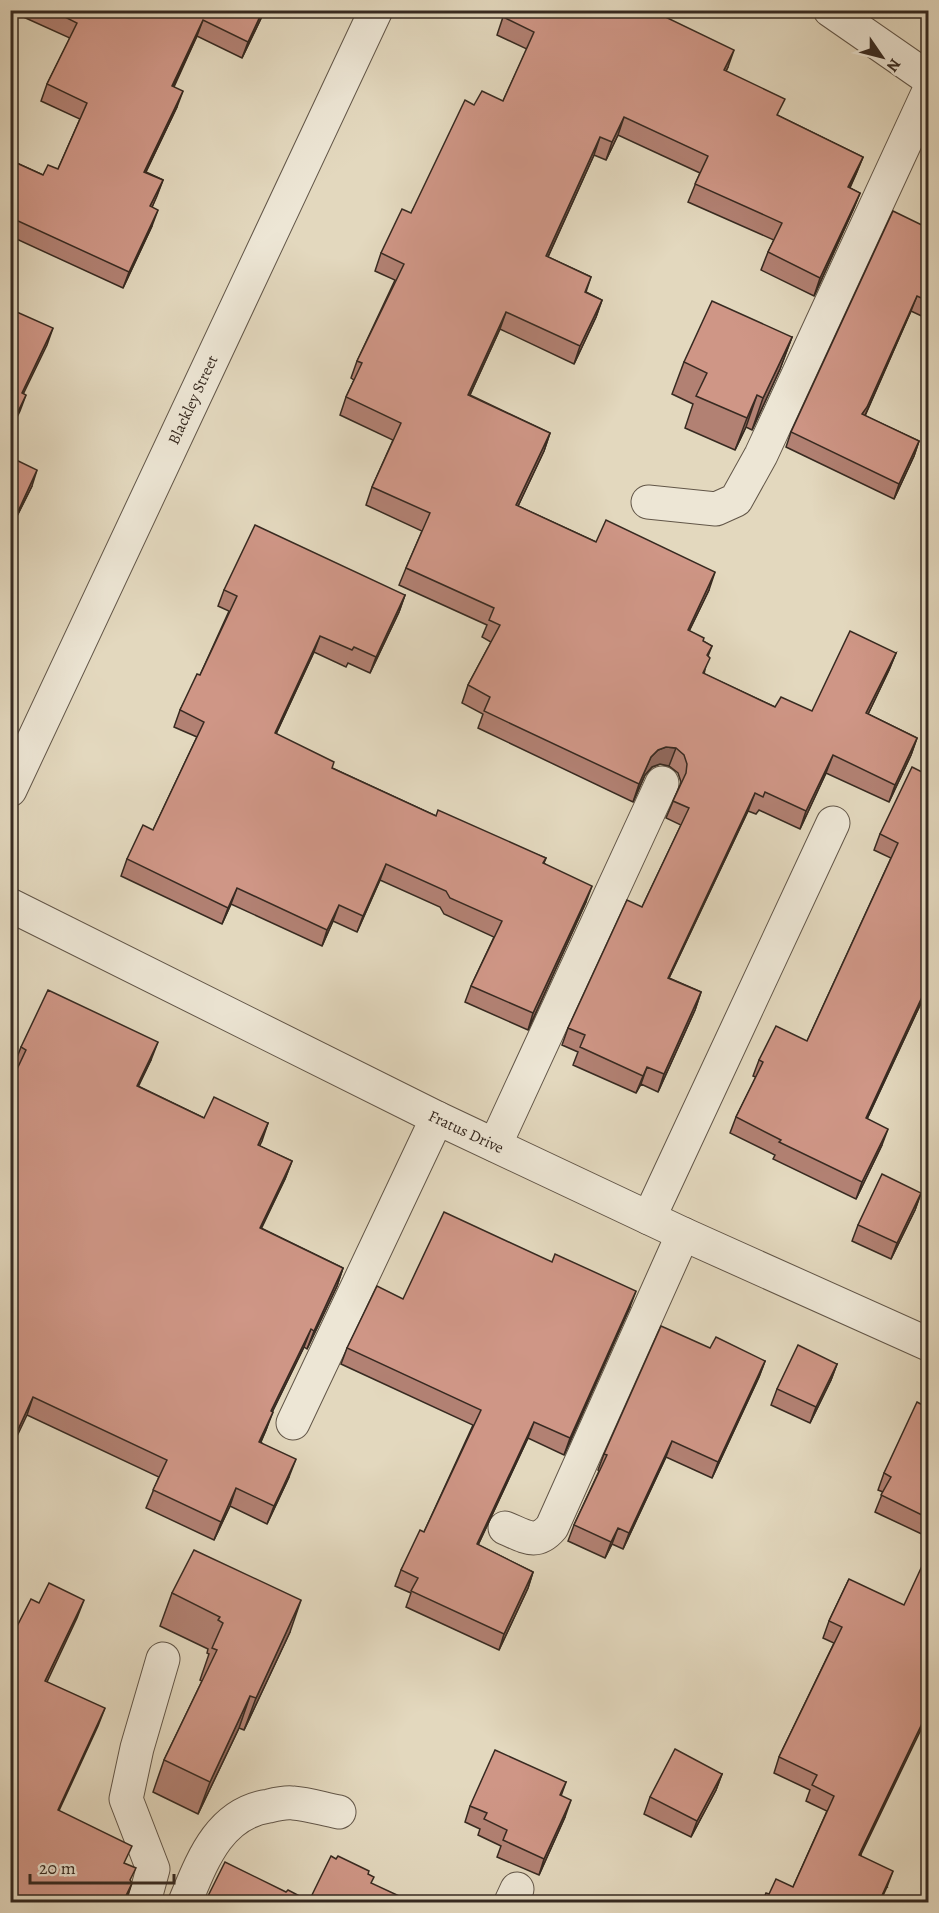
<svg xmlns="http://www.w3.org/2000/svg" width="939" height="1913" viewBox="0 0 939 1913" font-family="Alegreya,serif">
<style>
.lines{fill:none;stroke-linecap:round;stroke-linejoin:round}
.minor-casing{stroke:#625648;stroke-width:35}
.minor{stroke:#ede6d5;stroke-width:33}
.wall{fill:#b28173;stroke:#372a21;stroke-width:1.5}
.shaded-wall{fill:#91695e;stroke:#372a21;stroke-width:1.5}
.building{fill:#cf9686;stroke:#372a21;stroke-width:1.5}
.labels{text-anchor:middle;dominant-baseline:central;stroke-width:4.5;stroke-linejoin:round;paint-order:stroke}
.street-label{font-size:16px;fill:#372a21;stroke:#ede6d5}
</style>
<rect width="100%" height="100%" fill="#e3d8be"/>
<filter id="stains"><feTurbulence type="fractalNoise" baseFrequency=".00333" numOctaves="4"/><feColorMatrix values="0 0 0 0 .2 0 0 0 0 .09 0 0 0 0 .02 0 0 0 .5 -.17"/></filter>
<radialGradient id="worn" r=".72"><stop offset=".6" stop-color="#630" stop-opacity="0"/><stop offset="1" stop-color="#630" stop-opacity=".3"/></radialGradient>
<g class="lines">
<!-- minor casing -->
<g class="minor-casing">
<g id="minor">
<polyline points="830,10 928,78"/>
<polyline points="648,502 716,509 736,500 761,455 928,93"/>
<polyline points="10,790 376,10"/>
<polyline points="10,905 437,1118 683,1234 928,1344"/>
<polyline points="495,1145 662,783"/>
<polyline points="649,1218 833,823"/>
<polyline points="293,1423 437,1118"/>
<path d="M505,1528c20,8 31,18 47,-1l131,-293"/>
<polyline points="144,1902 153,1869 126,1799 137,1748 163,1659"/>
<path d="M185,1902c17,-41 34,-89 84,-96 8,-2 16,-4 24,-3 15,1 30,6 46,9"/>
<polyline points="511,1902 517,1889"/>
</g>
</g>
<!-- minor -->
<use href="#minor" class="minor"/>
</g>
<!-- wall -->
<g class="wall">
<polygon points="21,10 265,10 242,58 197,36 174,87 177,107 146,172 163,180 152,207 152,226 123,288 10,236 10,160 43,175 58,169 80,119 41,101 47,84 70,38 19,15"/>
<polygon points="503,17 728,67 726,71 779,116 863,157 856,174 850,188 860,193 853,210 814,296 761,270 768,252 774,240 688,202 700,173 618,135 606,160 594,155 548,257 591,277 586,292 602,300 596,317 574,364 500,329 470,395 550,433 544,451 518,506 596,542 709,590 689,631 703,641 712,646 708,656 704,674 775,707 812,711 896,653 889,670 868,714 917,738 911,755 889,802 826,773 800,829 759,810 756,814 748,811 669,978 701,992 695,1010 658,1092 641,1084 636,1093 573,1065 578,1052 562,1045 568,1028 642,907 681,825 666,818 680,785 681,782 678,773 669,766 660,764 652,767 645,775 633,802 478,728 483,714 462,703 468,685 491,642 482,637 487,625 399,585 406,568 422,531 366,505 372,487 393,440 340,415 346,397 354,380 351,378 357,361 395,280 375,271 381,253 411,213 474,105 503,101 527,49 497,35"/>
<polygon points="928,228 928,319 911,311 865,416 919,441 914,456 894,499 786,447 791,432"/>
<polygon points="792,337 780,369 752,430 746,427 735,450 685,428 693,404 672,394 684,362"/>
<polygon points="10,457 32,486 10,530"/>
<polygon points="224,590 405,595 399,612 370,673 348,663 346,667 314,652 276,734 332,768 436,816 546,858 544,863 586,902 528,1030 465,1002 471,986 494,937 444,914 440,907 380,880 357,932 333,921 322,946 231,904 222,924 121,876 127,859 153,830 197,737 174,727 180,710 200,675 229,611 218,606"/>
<polygon points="928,775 928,988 867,1119 882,1145 856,1199 773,1159 775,1155 730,1133 736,1117 756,1077 753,1076 759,1060 807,1041 891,858 874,850 880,834"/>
<polygon points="21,1047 151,1060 138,1086 204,1118 268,1123 259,1146 292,1161 285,1179 261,1228 343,1268 337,1286 307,1349 304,1347 272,1412 266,1430 261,1442 289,1477 267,1524 230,1506 214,1540 146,1508 159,1477 27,1415 18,1068 14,1065"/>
<polygon points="921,1193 915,1210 891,1259 852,1241 858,1225"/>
<polygon points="403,1299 630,1307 564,1455 528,1438 478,1545 533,1572 528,1588 499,1650 406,1607 411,1593 395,1586 401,1570 424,1532 473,1425 341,1364 347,1348"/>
<polygon points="710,1348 765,1361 759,1377 712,1478 666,1457 623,1549 612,1544 605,1558 568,1541 574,1525 599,1471 598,1470 604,1454"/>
<polygon points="837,1364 831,1380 810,1423 771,1405 777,1389"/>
<polygon points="928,1408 928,1537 875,1512 883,1492 878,1490 884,1473"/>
<polygon points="849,1579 861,1856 887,1887 769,1894 793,1887 827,1811 806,1801 810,1790 774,1773 779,1757 834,1643 823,1638 829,1621"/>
<polygon points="172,1593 290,1632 244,1730 239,1728 198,1814 153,1792 164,1760 202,1681 200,1680 209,1654 207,1653 208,1649 160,1626"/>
<polygon points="722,1774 716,1790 691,1837 644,1814 650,1797"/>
<polygon points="566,1782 561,1796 565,1817 539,1875 497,1857 501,1846 478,1835 480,1829 465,1822 470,1806"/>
</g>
<!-- shaded-wall -->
<g class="shaded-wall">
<polygon points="263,10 265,10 242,58 248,42"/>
<polygon points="203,20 197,36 166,102 172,86"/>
<polygon points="734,50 728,67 718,88 724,70"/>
<polygon points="183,91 177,107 138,188 144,172"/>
<polygon points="624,117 618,135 606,160 612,142"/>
<polygon points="600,137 594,155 540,274 546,256"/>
<polygon points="863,157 856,174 841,205 848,187"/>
<polygon points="163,180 157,196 145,223 150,206"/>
<polygon points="860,193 853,210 814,296 820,278"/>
<polygon points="158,210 152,226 123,288 129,272"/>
<polygon points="917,296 911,311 862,422 862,414"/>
<polygon points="602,300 596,317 574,364 580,346"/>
<polygon points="506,312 500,329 462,412 468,395"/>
<polygon points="53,328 47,345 16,409 22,393"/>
<polygon points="792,337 780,369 752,430 763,398"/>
<polygon points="26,395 20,411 10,432 10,428"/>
<polygon points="757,395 746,427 735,450 747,418"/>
<polygon points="550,433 544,451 510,523 516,505"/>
<polygon points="919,441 914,456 894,499 899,484"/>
<polygon points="37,470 32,486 10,530 15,518"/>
<polygon points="715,572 709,590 681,648 688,630"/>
<polygon points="405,595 399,612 370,673 376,657"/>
<polygon points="320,636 314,652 269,749 275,733"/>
<polygon points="896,653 889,670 860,731 866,713"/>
<polygon points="917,738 911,755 889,802 895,785"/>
<polygon points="666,747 676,748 669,766 660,764 652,767 645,775 633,802 639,784 651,757 658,750"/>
<polygon points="833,755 826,773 800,829 806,811"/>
<polygon points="755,793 748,811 661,995 668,978"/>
<polygon points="386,864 380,880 357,932 363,916"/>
<polygon points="592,886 586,902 528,1030 533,1013"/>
<polygon points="237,888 231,904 222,924 228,908"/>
<polygon points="339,905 333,921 322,946 327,930"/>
<polygon points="928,984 928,988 860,1134 866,1118"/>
<polygon points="701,992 695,1010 658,1092 664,1074"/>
<polygon points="158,1042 151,1060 130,1104 137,1086"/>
<polygon points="647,1067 641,1084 636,1093 643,1076"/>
<polygon points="268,1123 262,1141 251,1163 258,1145"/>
<polygon points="888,1129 882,1145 856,1199 862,1182"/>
<polygon points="292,1161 285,1179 253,1246 260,1228"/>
<polygon points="921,1193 915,1210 891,1259 897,1243"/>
<polygon points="343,1268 337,1286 307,1349 314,1331"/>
<polygon points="636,1291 630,1307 564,1455 570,1438"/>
<polygon points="311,1329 304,1347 264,1429 271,1411"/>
<polygon points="765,1361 759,1377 712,1478 718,1462"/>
<polygon points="837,1364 831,1380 810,1423 816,1407"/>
<polygon points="33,1397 27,1415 10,1451 10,1447"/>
<polygon points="273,1412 266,1430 253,1459 259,1442"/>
<polygon points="534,1422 528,1438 471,1560 477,1544"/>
<polygon points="672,1441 666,1457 623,1549 629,1533"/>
<polygon points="296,1459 289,1477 267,1524 274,1506"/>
<polygon points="236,1488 230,1506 214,1540 221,1522"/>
<polygon points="618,1528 612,1544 605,1558 611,1542"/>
<polygon points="533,1572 528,1588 499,1650 504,1634"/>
<polygon points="84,1600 77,1618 39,1699 45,1681"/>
<polygon points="301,1600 290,1632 244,1730 256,1698"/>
<polygon points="250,1696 239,1728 198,1814 210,1782"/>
<polygon points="105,1708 98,1726 51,1828 58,1810"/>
<polygon points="928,1711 928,1715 853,1871 859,1855"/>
<polygon points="722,1774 716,1790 691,1837 697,1821"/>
<polygon points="571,1800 565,1817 539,1875 544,1859"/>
<polygon points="893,1871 887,1887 880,1902 879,1902"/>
<polygon points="132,1883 126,1901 125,1902 123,1902"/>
</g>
<!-- building -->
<g class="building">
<polygon points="51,10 263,10 248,42 203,20 172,86 183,91 144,172 163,180 150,206 158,210 129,272 16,220 10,232 10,160 43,175 48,165 58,169 87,103 47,84 77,23"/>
<polygon points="507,10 651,10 734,50 724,70 785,99 777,115 863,157 848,187 860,193 820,278 768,252 782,223 695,184 708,156 624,117 612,142 600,137 546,256 591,277 585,292 602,300 580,346 506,312 468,395 550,433 516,505 596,542 606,520 715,572 688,630 704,638 703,641 712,646 707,655 710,658 703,673 775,707 781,697 812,711 850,631 896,653 866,713 917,738 895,785 833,755 806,811 765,792 763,797 755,793 668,978 701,992 664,1074 647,1067 643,1076 580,1047 585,1035 568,1028 627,900 642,907 689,808 673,801 686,773 687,764 684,755 676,748 666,747 658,750 651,757 639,784 484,711 490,697 468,685 500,625 489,620 494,608 406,568 430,513 372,487 401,423 346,397 362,363 357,361 404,264 381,253 402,209 411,213 465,100 474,105 482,91 503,101 534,32 503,17"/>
<polygon points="893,211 928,228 928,301 917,296 867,407 862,414 919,441 899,484 791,432"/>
<polygon points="712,301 792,337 763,398 757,395 747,418 696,396 707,373 684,362"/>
<polygon points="10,309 53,328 22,393 26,395 10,428"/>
<polygon points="10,457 37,470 15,518 10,515"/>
<polygon points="255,525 405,595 376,657 354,647 352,650 320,636 275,733 334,762 332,768 436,816 438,810 546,858 543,863 592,886 533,1013 471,986 502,921 450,898 446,891 386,864 363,916 339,905 327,930 237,888 228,908 127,859 143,825 153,830 204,722 180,710 197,674 200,675 237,596 224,590"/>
<polygon points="912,767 928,775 928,984 866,1118 888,1129 862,1182 779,1142 781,1140 736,1117 763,1062 759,1060 776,1026 807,1041 898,843 880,834"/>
<polygon points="48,990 158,1042 137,1086 204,1118 214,1097 268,1123 258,1145 292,1161 260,1228 343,1268 314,1331 311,1329 271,1411 273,1412 259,1442 296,1459 274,1506 236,1488 221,1522 153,1490 167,1460 33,1397 10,1447 10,1084 26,1050 21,1047"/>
<polygon points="882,1174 921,1193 897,1243 858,1225"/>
<polygon points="444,1212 552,1262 555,1254 636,1291 570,1438 534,1422 477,1544 533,1572 504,1634 411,1591 418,1578 401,1570 420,1530 424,1532 481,1410 347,1348 377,1286 403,1299"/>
<polygon points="661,1326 710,1348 716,1337 765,1361 718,1462 672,1441 629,1533 618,1528 611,1542 574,1525 607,1455 604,1454"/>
<polygon points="798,1345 837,1364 816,1407 777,1389"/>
<polygon points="917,1402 928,1408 928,1518 881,1495 891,1477 884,1473"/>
<polygon points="194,1550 301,1600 256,1698 250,1696 210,1782 164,1760 217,1650 212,1648 223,1623 218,1620 220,1617 172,1593"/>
<polygon points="928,1553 928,1711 859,1855 893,1871 879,1902 762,1902 766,1893 769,1894 776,1879 793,1887 834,1796 812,1785 817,1775 779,1757 842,1627 829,1621 849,1579 904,1605"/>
<polygon points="49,1583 84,1600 45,1681 105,1708 58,1810 132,1846 124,1863 136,1868 130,1880 132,1883 123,1902 10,1902 10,1640 31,1599 39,1603"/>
<polygon points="675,1749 722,1774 697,1821 650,1797"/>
<polygon points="495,1750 566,1782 560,1795 571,1800 544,1859 503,1840 507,1830 484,1819 487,1813 470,1806"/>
<polygon points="331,1856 336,1859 338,1856 369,1871 368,1874 374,1877 371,1883 412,1902 205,1902 225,1862 286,1892 288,1890 309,1901"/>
</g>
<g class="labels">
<!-- street labels -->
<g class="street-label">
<text transform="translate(193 400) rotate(-65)">Blackley Street</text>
<text transform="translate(466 1132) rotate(25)">Fratus Drive</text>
</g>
</g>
<!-- margin -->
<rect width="939" height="1913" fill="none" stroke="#e3d8be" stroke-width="36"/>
<rect x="12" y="12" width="915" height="1889" fill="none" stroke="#372a21" stroke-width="3"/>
<rect x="18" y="18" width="903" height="1877" fill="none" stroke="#372a21" stroke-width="1.5"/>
<!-- north arrow -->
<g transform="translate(882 57) rotate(125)" stroke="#ede6d5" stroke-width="4.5" paint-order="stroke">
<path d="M0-4.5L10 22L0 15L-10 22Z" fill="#372a21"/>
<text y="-9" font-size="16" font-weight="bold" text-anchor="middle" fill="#372a21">N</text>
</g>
<!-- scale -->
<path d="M30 1874v9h144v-9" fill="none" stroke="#372a21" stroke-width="3"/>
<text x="39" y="1874" font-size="18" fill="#372a21" stroke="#ede6d5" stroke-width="4.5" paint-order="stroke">20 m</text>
<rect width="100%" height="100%" filter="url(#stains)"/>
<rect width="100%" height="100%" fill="url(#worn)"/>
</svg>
